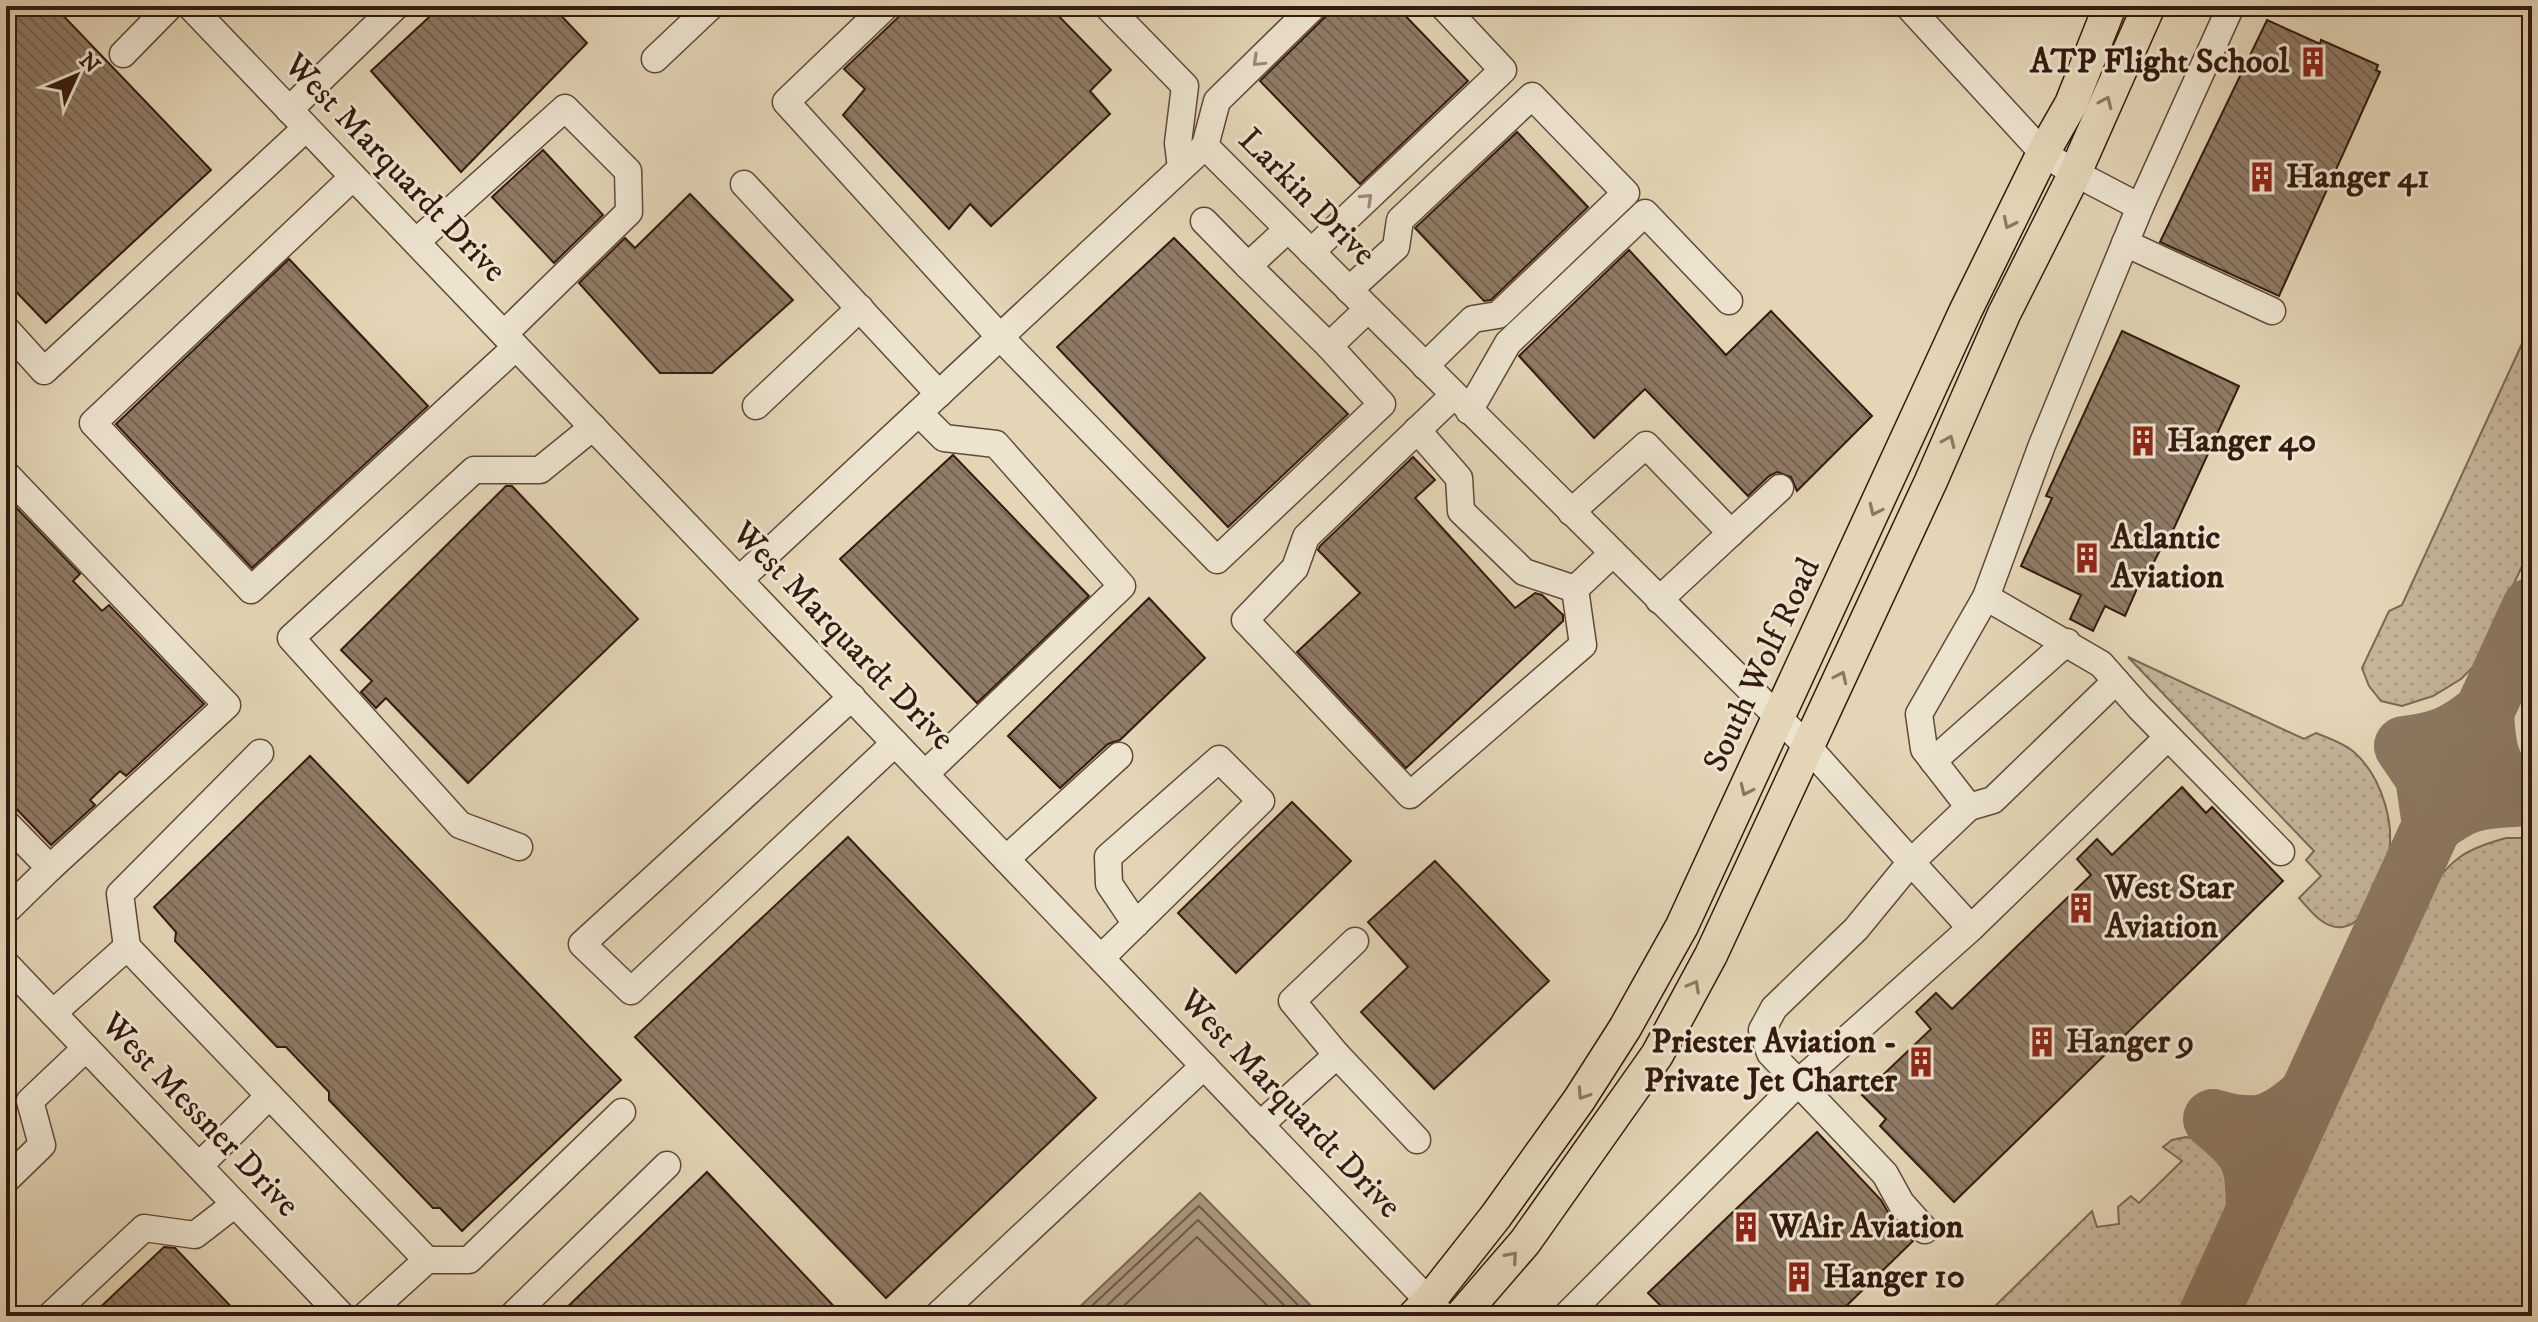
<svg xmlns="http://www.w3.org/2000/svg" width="2538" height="1322" viewBox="0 0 2538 1322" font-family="'IM FELL DW Pica',serif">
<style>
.grass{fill:url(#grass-dots);stroke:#7c6854;stroke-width:2}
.water{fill:#a8957d;stroke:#7a6451;stroke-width:2}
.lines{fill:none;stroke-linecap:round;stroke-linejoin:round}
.shore{stroke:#6e5846;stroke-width:2}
.taxiway{stroke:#8c7862;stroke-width:60}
.building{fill:url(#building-back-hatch);stroke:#341a0f;stroke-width:2}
.minor-casing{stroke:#604939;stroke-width:29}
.major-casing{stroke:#341a0f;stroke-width:35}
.minor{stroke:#ede4d0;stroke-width:26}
.major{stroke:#e3d5b6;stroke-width:32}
.oneway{stroke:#9a8979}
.oneway2{stroke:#8c7862}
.labels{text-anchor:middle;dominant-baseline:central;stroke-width:6;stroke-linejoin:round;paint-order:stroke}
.poi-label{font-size:34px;font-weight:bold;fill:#341a0f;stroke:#ede4d0;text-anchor:start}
.street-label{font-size:34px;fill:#341a0f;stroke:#ede4d0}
</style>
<defs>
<pattern id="grass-dots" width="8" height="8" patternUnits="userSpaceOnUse" patternTransform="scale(2)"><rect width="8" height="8" fill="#c5b59a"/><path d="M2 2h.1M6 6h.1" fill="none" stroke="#aa9b84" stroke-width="1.8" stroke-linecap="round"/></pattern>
<pattern id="building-back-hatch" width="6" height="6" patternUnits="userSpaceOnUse" patternTransform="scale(2)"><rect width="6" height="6" fill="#8f7b66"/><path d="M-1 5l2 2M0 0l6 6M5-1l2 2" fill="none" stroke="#766452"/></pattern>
</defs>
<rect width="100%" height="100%" fill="#e3d5b6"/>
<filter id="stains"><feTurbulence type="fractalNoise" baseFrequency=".0025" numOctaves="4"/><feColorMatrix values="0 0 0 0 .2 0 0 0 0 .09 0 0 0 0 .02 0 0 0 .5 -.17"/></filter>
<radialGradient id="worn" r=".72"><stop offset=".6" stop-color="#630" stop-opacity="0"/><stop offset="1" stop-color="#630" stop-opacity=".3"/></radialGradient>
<!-- grass -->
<g class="grass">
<polygon points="2532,322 2532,544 2479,661 2461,679 2433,696 2402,706 2381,701 2369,686 2362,668 2389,611 2402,605"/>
<path d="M2128,657l176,82 12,-6c12,5 28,10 38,19 28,25 44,76 32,113 -4,11 -11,22 -16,33 -6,12 -11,27 -27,29 -19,3 -33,-17 -44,-29l22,-22 -15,-16 8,-9z"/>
<path d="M2532,666v81c-8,-25 -11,-56 0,-81z"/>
<path d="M2506,838h26v478h-298l194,-423c23,-35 38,-44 78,-55z"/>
<path d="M2186,1137c36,6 47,36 42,70l-50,109h-193l107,-105 5,16 22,-3 -1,-17 13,-11 8,7 43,-42 -19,-14 9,-7z"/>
</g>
<!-- water -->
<polygon class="water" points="1200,1193 1321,1316 1070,1316"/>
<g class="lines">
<!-- shore -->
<g class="shore">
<polyline points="1081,1316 1199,1206 1309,1316"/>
<polyline points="1096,1316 1198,1220 1295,1316"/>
<polyline points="1113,1316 1197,1237 1278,1316"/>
</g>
<!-- taxiway -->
<g class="taxiway">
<path d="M2484,712c2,41 5,52 30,85 -39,2 -50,4 -82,28l-7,-48 -21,-31c36,-4 52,-11 80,-34z"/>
<path d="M2256,1210c-1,-50 -3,-59 -43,-91 45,13 62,7 96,-24"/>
<polyline points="2208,1316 2532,607"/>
</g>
</g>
<!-- building -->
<g class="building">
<polygon points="6,6 54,6 211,170 46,323 6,281"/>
<polygon points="441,6 552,6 587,43 461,172 371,71"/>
<polygon points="910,6 1049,6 1111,70 1090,91 1110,114 991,226 970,204 949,229 843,115 865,89 844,69"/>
<polygon points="1333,6 1396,6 1468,81 1360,184 1260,81 1325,17"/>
<polygon points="2267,20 2320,44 2321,40 2378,65 2376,70 2380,72 2279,296 2160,242"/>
<polygon points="1517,132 1588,207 1491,300 1484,301 1415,228"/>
<polygon points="543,150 603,215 554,263 492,197"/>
<polygon points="690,194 793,300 712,373 660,373 579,283 625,238 635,248"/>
<polygon points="1174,238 1348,414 1228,527 1057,347"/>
<polygon points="1629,250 1726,355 1771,311 1872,416 1797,491 1791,477 1777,472 1769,476 1748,496 1645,389 1594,438 1519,356"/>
<polygon points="289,259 428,406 252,568 116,424"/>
<polygon points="2122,331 2239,386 2164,550 2161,548 2150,570 2146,568 2125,616 2105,606 2093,631 2070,619 2081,595 2021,566 2052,498 2046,496"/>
<polygon points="953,455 1089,596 977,703 840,559"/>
<polygon points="1413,457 1435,480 1415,498 1515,608 1535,593 1542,595 1563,615 1563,621 1406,768 1297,652 1360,593 1318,550 1320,546"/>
<polygon points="506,486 512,486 638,619 468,783 386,698 376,708 361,692 372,681 341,650"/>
<polygon points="6,497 80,574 73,581 102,611 109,605 204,704 126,776 120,771 90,800 95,805 51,845 6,798"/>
<polygon points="1149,598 1205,658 1120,740 1108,744 1060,788 1008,736"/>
<polygon points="310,756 621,1080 462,1231 440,1208 433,1208 329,1100 329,1092 286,1047 277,1047 175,941 176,932 154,907"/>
<polygon points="2182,787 2206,813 2212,807 2283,881 1954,1202 1880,1126 1886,1119 1862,1095 1931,1029 1916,1012 1936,993 1952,1009 2091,875 2077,859 2097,839 2112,855"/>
<polygon points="1292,802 1351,861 1236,973 1178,913"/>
<polygon points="848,837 1096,1098 886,1298 635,1037"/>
<polygon points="1435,861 1549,981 1434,1089 1361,1012 1408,967 1368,922"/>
<polygon points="1817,1132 1881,1200 1889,1214 1913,1241 1836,1316 1671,1316 1648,1293"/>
<polygon points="707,1172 843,1316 558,1316"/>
<polygon points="164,1247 175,1248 240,1316 91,1316"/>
</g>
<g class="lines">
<!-- minor casing -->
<g class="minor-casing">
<g id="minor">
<polyline points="190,6 1443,1316"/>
<polyline points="886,6 786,102 1000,337 1217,560 1382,404 1329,346 1368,309"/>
<polyline points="1107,6 1185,86 1178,143 1181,168"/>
<polyline points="123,54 170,6"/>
<polyline points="655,59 711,6"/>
<polyline points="289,110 396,6"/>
<polyline points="1205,146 1217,101 1314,6"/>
<polyline points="353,177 93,423 251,590 516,347"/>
<polyline points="744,184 939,394"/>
<polyline points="2140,207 2231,6"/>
<polyline points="1204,221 1248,266"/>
<polyline points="1288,229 1248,266 1329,346"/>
<polyline points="416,242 565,108 628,171 629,212 504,334"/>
<polyline points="2125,243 2272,311"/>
<polyline points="1311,252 1503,70 1443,6"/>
<polyline points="1349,290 1396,247 1400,220 1532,96 1626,193 1498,315 1473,319 1425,366"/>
<polyline points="6,329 44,371 306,128"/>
<polyline points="1454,395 1306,537 1295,568 1245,620 1410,795 1583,645 1575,589 1612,554"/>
<polyline points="756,406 860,308"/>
<polyline points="1469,411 1508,343 1645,213 1729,301"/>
<polyline points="919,413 944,438 996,444 1122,586 925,774"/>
<polyline points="1417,430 1459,478 1461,511 1524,572 1575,589"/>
<polyline points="6,474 227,705 50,868"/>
<polyline points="1571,512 1646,445 1731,533 1659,600"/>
<polyline points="1731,533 1780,488"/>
<polyline points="739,580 1205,146 1809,748 1911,862 1969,807 1924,749 1919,714 1986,597 2042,445 2140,207 2075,173 2043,153 1908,6"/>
<polyline points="1986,597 2101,664 2139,707 2281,852"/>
<polyline points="852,697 582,944 631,991 895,743"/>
<polyline points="1933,761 2067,642"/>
<polyline points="1969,807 1993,800 2116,681"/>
<polyline points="6,823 50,868 6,911"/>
<polyline points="519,847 460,825 291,638 474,470 540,470 593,427"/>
<polyline points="1006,859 1119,756"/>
<polyline points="127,947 120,894 260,753"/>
<polyline points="1101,958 1261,801 1219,759 1108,857 1109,884 1136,924"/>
<polyline points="6,964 342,1316"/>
<polyline points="53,1013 127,947 427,1260 365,1316"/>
<polyline points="1337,1055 1292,1001 1355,941"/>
<polyline points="1260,1125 1337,1055 1417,1140"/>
<polyline points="199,1166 269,1096"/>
<polyline points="6,1180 42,1145 30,1101 86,1048"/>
<polyline points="1925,1230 1901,1203 1885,1174 1770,1053 1762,1030 1774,1008 1856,929 1911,862 1971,928"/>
<polyline points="427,1260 469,1260 622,1112"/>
<polyline points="50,1316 144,1228 195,1235 235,1204"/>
<polyline points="512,1316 667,1165"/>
<polyline points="937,1316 1204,1066"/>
<polyline points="1566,1316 1799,1082 1971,928 2168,737"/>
</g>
</g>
<!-- major casing -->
<g class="major-casing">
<g id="major">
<polyline points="1414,1316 1429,1301 1496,1216 1579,1100 1625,1028 1682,926 1965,312 2043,153 2071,104 2110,6"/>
<polyline points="1461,1316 1525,1242 1657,1055 1711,955 1931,481 2004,314 2075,173 2149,6"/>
</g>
</g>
<!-- minor -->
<use href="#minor" class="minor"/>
<!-- major -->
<use href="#major" class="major"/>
</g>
<!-- one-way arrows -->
<defs><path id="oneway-chevron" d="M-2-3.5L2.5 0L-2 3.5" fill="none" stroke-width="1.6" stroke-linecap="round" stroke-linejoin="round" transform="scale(2)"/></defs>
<g class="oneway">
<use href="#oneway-chevron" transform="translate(1258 61) rotate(136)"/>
<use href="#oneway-chevron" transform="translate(1367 199) rotate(-43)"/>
</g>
<g class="oneway2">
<use href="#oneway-chevron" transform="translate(2106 102) rotate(-66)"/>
<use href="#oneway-chevron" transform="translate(2009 223) rotate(116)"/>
<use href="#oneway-chevron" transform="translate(1949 441) rotate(-66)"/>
<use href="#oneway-chevron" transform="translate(1875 510) rotate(115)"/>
<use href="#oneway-chevron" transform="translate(1841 677) rotate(-65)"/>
<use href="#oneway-chevron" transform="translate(1746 790) rotate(115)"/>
<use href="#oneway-chevron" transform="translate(1694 986) rotate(-61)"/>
<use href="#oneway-chevron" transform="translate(1583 1094) rotate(123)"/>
<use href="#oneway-chevron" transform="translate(1512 1257) rotate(-49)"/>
</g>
<!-- icons -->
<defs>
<g id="building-bare" transform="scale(2.4)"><path d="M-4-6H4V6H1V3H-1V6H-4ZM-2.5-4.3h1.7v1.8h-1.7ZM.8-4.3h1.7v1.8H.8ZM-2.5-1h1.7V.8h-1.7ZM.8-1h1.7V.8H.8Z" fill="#8f2418" stroke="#ede4d0" stroke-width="2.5" paint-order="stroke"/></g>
</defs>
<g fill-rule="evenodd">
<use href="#building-bare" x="2313" y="62"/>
<use href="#building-bare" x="2262" y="177"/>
<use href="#building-bare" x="2143" y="441"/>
<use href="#building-bare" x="2087" y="558"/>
<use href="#building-bare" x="2081" y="908"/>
<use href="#building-bare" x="2042" y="1042"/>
<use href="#building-bare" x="1921" y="1062"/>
<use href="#building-bare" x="1746" y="1227"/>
<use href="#building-bare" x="1799" y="1277"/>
</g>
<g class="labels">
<!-- poi labels -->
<g class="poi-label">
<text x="2289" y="62" text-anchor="end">ATP Flight School</text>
<text x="2286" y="177">Hanger 41</text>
<text x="2167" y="441">Hanger 40</text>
<text x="2111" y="538">Atlantic<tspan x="2111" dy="39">Aviation</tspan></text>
<text x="2105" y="888">West Star<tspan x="2105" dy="39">Aviation</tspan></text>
<text x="1897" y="1042" text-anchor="end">Priester Aviation -<tspan x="1897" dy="39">Private Jet Charter</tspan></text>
<text x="2066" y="1042">Hanger 9</text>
<text x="1770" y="1227">WAir Aviation</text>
<text x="1823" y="1277">Hanger 10</text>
</g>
<!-- street labels -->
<g class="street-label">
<text transform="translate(395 168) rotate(46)">West Marquardt Drive</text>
<text transform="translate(1307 197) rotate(45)">Larkin Drive</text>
<text transform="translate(843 636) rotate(46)">West Marquardt Drive</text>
<text transform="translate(1762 665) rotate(-65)">South Wolf Road</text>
<text transform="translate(1290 1104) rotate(46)">West Marquardt Drive</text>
<text transform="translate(200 1115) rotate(46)">West Messner Drive</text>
</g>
</g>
<!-- margin -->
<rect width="2538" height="1322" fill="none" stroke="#e3d5b6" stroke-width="32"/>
<rect x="8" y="8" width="2522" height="1306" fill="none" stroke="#341a0f" stroke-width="4"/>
<rect x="16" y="16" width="2506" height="1290" fill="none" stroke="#341a0f" stroke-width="2"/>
<!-- north arrow -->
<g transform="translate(76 76) rotate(46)" stroke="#ede4d0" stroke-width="6" paint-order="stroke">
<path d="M0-6L14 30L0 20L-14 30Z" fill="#341a0f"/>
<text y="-12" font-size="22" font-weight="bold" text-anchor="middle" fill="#341a0f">N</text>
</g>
<rect width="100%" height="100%" filter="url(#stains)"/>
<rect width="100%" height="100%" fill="url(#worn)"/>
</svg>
